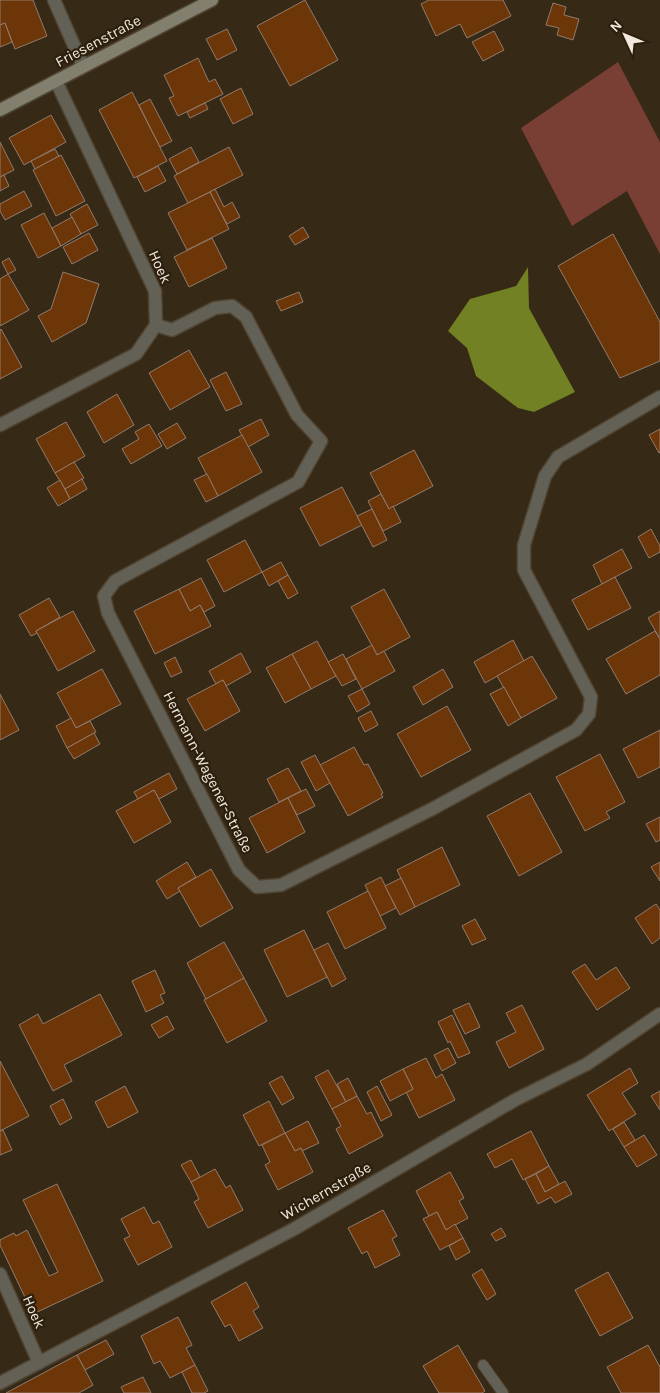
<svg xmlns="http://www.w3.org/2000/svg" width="660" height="1393" viewBox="0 0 660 1393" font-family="Karla,sans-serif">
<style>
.green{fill:#793f34}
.water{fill:#718123}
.building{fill:#6d3608;stroke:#927b6c}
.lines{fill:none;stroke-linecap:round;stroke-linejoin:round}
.lane-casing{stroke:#504432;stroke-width:12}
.street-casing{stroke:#504432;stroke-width:15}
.secondary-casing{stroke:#504432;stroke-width:15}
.lane{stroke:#636156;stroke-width:10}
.street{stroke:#636156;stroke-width:12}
.secondary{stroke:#827f6e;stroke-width:12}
.labels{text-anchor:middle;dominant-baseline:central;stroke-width:4.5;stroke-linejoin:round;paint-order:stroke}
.street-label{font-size:15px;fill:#f1e9dd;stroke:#2c1f0d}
</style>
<rect width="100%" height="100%" fill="#362916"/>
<!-- green -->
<polygon class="green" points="618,62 660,142 660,254 627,191 572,226 521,128"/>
<!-- water -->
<polygon class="water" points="528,267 529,308 575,392 534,412 518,408 476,376 467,348 448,331 470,299 516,286"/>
<!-- building -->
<g class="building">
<polygon points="0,0 33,0 47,36 15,49 5,23 0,25"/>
<polygon points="305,0 338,60 290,86 257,26"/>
<polygon points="429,0 503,0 511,16 467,38 460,24 436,36 421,4"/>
<polygon points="553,3 566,7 564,15 579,19 573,40 557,35 559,28 546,25"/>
<polygon points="5,23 12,42 0,47 0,25"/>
<polygon points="227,29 237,50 217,60 206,39"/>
<polygon points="494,31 504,50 483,61 472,42"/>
<polygon points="198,58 209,82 215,79 223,94 178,116 169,98 174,96 164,75"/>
<polygon points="241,88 253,114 233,124 220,99"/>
<polygon points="132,92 167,161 134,178 99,110"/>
<polygon points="150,99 172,141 160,147 139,105"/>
<polygon points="205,103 208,109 190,118 187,112"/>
<polygon points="51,115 66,142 24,165 9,138"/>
<polygon points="0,142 14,170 0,177"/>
<polygon points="191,147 199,162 177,174 169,159"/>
<polygon points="229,147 243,175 188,203 174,176"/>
<polygon points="55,149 59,156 35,169 31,161"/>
<polygon points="61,155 85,201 56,216 33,170"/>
<polygon points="158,166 166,181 145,192 137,177"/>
<polygon points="4,175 9,186 0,191 0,177"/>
<polygon points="215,189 224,207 232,202 240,217 227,224 210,192"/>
<polygon points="24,191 32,206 5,220 0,211 0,204"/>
<polygon points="210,192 229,229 187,250 168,213"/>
<polygon points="87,204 98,225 81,234 70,214"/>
<polygon points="44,213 61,246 38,258 21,225"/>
<polygon points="72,217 81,234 61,246 52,228"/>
<polygon points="303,227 309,237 295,245 289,236"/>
<polygon points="89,233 98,250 72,264 63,247"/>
<polygon points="613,234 660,322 660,361 620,378 558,266"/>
<polygon points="212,238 227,268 189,287 174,257"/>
<polygon points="9,258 16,270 8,274 2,262"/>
<polygon points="63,272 99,284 86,323 52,342 38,316 51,309"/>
<polygon points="8,274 29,310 0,326 0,279"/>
<polygon points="299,292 303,302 281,311 276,301"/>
<polygon points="1,329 22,367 0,379 0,330"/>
<polygon points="189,350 210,387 170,410 149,373"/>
<polygon points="226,372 242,404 226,411 210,380"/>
<polygon points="117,394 134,425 104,443 87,412"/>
<polygon points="261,419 269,435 248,447 239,430"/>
<polygon points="66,422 85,456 55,473 36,439"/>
<polygon points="177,423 186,438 167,449 158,434"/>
<polygon points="149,424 162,446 131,464 122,449 139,439 135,432"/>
<polygon points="660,429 660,452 659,453 649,435"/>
<polygon points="242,435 262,472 218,496 198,458"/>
<polygon points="414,450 433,486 389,509 370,473"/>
<polygon points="74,462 84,478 65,489 55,473"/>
<polygon points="207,474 218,496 206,502 194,480"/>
<polygon points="82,479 87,489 70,499 65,489"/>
<polygon points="60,480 70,499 58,506 47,488"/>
<polygon points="342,487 362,525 320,546 300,508"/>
<polygon points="381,494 389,509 393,506 401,522 383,531 368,501"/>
<polygon points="372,509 387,540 373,547 357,516"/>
<polygon points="651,529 660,546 660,552 649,558 638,537"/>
<polygon points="245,540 262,572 224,592 207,560"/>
<polygon points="622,549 632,568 602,584 593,565"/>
<polygon points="281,562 288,575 269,586 262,572"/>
<polygon points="288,575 298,593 288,599 278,581"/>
<polygon points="615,577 631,608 588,630 572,600"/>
<polygon points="201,578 215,606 204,612 200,605 190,611 179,589"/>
<polygon points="179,589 190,611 200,605 211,626 155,654 134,611"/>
<polygon points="384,589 410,637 377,655 351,607"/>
<polygon points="49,598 60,617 36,631 37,633 31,636 19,615"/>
<polygon points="73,611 95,651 58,671 36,631"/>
<polygon points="660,611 660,639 648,618"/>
<polygon points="655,631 660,639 660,675 626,694 606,659"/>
<polygon points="513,640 524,661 485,683 474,662"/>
<polygon points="317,641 336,676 311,689 292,654"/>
<polygon points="372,645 377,655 384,651 395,671 362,689 346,659"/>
<polygon points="241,653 251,672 226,686 223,680 216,684 209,671"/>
<polygon points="292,654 311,689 285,703 266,668"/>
<polygon points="343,654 356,679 342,686 328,662"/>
<polygon points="532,656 557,698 521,718 497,676"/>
<polygon points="175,657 182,672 171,677 164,663"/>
<polygon points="102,669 121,704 76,728 57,693"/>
<polygon points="443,669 453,687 423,705 413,687"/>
<polygon points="223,680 240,711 205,731 187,699"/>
<polygon points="504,687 521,718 508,726 490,694"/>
<polygon points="362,689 370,704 357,712 348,696"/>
<polygon points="0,694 19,730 0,740"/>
<polygon points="447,706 471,750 421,777 397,734"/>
<polygon points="371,711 378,725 365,732 358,718"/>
<polygon points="71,718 76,728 90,721 96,732 67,748 56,726"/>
<polygon points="660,730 660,767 638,778 623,749"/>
<polygon points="94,733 100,744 74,759 67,748"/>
<polygon points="354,747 364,765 368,764 383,793 381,794 383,797 348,816 320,765"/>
<polygon points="600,754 625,802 606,812 610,818 585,831 556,777"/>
<polygon points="315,755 330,783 316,791 301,762"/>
<polygon points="288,768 301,791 279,802 267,779"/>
<polygon points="169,773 177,789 159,799 154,790 138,799 134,792"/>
<polygon points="306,789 315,806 297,815 288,798"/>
<polygon points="154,790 171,822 134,843 116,811"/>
<polygon points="530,793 562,852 519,876 487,816"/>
<polygon points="288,798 305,832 267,853 249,818"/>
<polygon points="660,817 660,840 656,842 646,824"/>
<polygon points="442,847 460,885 415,907 397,870"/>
<polygon points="187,862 196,877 178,888 180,891 167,899 156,881"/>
<polygon points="660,862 660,881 651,867"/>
<polygon points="211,869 233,908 200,927 178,888"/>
<polygon points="381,877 396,908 380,916 365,885"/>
<polygon points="401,878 415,907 400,915 385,886"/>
<polygon points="368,891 386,928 345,949 327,912"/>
<polygon points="656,904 660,910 660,938 652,944 635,918"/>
<polygon points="475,919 486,939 472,945 462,926"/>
<polygon points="304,930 327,977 287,997 264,950"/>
<polygon points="224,942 244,978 206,999 187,963"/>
<polygon points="328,943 346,979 332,987 314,950"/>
<polygon points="585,964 596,980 616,967 630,988 597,1010 572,972"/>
<polygon points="155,970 165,993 160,995 164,1003 146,1012 132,981"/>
<polygon points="244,978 267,1021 227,1043 204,1000"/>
<polygon points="100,994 122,1035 64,1065 72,1081 53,1091 19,1025 38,1014 43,1024"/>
<polygon points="469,1003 480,1027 465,1034 453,1010"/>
<polygon points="522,1005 544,1049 509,1068 496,1042 516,1032 506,1013"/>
<polygon points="452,1015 470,1053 458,1058 450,1041 448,1043 438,1022"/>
<polygon points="167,1016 174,1029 159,1038 151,1025"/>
<polygon points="448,1048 456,1063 442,1071 434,1055"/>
<polygon points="426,1058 436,1078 442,1074 455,1100 419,1118 406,1092 413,1089 403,1069"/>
<polygon points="0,1061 29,1116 0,1131"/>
<polygon points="630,1068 638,1083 622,1093 636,1114 609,1131 587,1095"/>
<polygon points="403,1069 413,1089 390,1101 380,1081"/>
<polygon points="328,1070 346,1102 332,1109 315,1077"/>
<polygon points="282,1076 294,1098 282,1105 269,1083"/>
<polygon points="348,1078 357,1096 346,1102 337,1084"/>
<polygon points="125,1086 138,1112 108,1128 95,1102"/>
<polygon points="377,1086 392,1115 381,1121 367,1092"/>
<polygon points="660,1091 660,1110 651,1096"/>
<polygon points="357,1096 367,1114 371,1112 383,1136 349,1154 336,1129 341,1126 332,1109"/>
<polygon points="63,1099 72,1118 60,1125 50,1106"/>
<polygon points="269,1101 285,1133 259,1146 243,1115"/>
<polygon points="308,1121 319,1143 302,1151 301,1148 295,1151 285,1133"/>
<polygon points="624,1122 635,1140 624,1147 613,1129"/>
<polygon points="3,1130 12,1150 0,1155 0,1131"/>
<polygon points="531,1131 549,1166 523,1180 512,1159 495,1168 487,1154"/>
<polygon points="285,1133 295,1151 301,1148 313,1172 278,1190 265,1165 270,1162 262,1145"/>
<polygon points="644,1135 657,1155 637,1167 624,1147"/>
<polygon points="191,1160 200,1177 191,1182 181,1165"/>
<polygon points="549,1166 559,1184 545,1192 536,1174"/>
<polygon points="215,1169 226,1188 230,1185 243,1210 208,1228 194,1202 199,1199 191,1182"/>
<polygon points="450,1172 464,1198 459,1201 468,1218 446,1230 437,1212 429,1216 416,1191"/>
<polygon points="536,1174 545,1192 565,1181 572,1194 555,1203 551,1197 538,1204 525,1179"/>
<polygon points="57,1184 103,1281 33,1314 0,1245 0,1240 14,1233 16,1236 27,1230 49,1276 58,1272 23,1200"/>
<polygon points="144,1207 153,1224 159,1221 172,1247 138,1265 124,1239 130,1236 121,1219"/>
<polygon points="383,1210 397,1236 392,1239 400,1255 375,1268 367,1251 362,1254 348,1228"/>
<polygon points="437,1212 446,1230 455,1224 463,1238 440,1250 423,1219"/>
<polygon points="501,1228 506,1236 496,1241 491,1234"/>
<polygon points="463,1238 470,1252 456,1260 449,1246"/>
<polygon points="482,1269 496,1294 487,1300 472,1275"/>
<polygon points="608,1272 633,1318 600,1336 575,1290"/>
<polygon points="246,1282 259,1307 253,1311 263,1328 239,1341 230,1324 225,1327 211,1302"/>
<polygon points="178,1317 192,1345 186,1348 195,1365 170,1378 160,1361 154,1364 141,1336"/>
<polygon points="106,1340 114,1354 85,1370 77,1355"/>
<polygon points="458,1345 485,1391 482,1393 439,1393 423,1366"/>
<polygon points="648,1345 660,1367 660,1393 621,1393 607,1367"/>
<polygon points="77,1355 93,1385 79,1393 6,1393"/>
<polygon points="195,1365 208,1391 204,1393 192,1393 182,1372"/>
<polygon points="143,1377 151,1393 124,1393 121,1387"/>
</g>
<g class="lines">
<!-- lane casing -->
<g class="lane-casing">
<polyline id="lane" points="483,1365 503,1393"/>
</g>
<!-- street casing -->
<g class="street-casing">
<g id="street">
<polyline points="54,0 83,66"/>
<polyline points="156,325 172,330 215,308 232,306 246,317 297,415 321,441 298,482 115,581 104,596 108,613 239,870 257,887 281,885 434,808 576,730 589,714 591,697 524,570 524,545 545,476 558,457 660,397"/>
<polyline points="0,425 136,354 156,325 155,291 56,81"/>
<polyline points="0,1274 39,1363"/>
<polyline points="0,1383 294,1229 515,1100 587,1064 660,1014"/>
</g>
</g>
<!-- secondary casing -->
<g class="secondary-casing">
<polyline id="secondary" points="0,110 212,0"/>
</g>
<!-- lane -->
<use href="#lane" class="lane"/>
<!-- street -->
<use href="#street" class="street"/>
<!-- secondary -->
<use href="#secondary" class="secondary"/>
</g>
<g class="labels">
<!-- street labels -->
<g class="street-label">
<text transform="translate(98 41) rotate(-28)">Friesenstraße</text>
<text transform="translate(160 267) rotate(66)">Hoek</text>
<text transform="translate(208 772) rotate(63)">Hermann-Wagener-Straße</text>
<text transform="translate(326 1191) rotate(-30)">Wichernstraße</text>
<text transform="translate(34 1312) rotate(66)">Hoek</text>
</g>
</g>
<!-- north arrow -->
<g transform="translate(625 35) rotate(314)" stroke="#2c1f0d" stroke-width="4" paint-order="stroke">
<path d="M0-4L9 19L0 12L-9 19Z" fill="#f1e9dd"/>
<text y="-8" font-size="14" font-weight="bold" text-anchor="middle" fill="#f1e9dd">N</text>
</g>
</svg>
